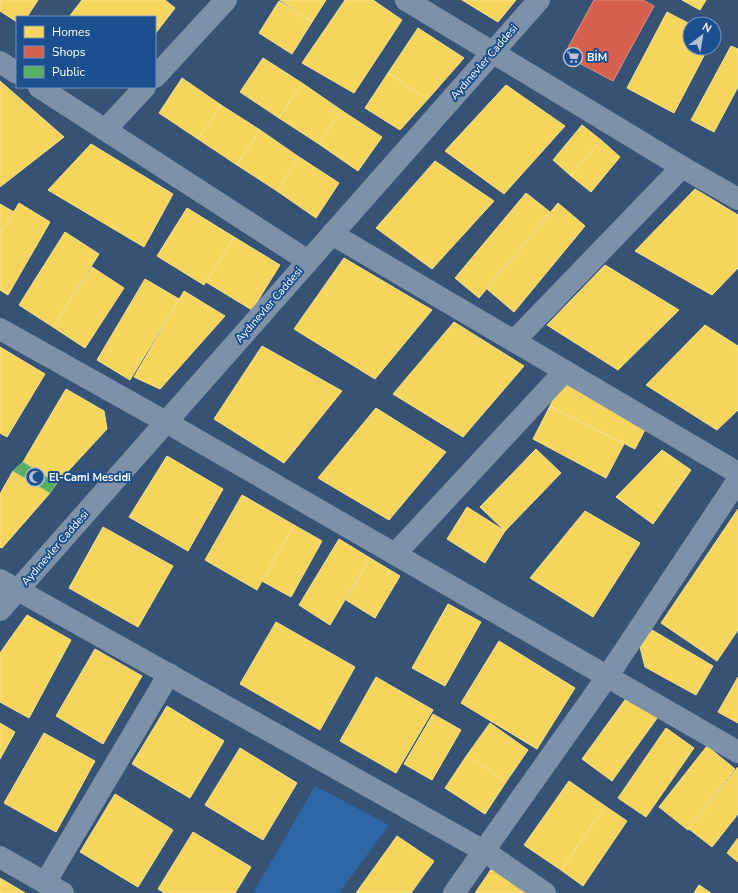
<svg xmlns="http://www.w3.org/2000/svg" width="738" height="893" viewBox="0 0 738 893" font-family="'Nunito Sans',sans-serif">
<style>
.green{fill:#2f66a5}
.homes{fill:#f6d55c;stroke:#f9e28d}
.shops{fill:#d6604d;stroke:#e29082}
.public{fill:#5aae61;stroke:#8cc690}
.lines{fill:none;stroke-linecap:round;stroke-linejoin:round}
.minor{stroke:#7d92a8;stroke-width:22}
.labels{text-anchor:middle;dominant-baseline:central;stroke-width:4;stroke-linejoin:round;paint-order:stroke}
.poi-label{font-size:11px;font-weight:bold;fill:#fff;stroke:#1b4f8f;text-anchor:start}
.street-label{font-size:11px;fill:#fff;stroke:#1b4f8f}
</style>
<rect width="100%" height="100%" fill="#365274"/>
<!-- green -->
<polygon class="green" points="315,786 389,825 339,893 253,893"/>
<!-- homes -->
<g class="homes">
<polygon points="0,0 38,0 27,17 17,17 17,22 0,11"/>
<polygon points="82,0 165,0 175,8 155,34 155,17 69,17"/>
<polygon points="280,0 326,0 312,22"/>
<polygon points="345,0 373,0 402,20 354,93 302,63"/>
<polygon points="462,0 516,0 498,22"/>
<polygon points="682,0 706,0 700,10"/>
<polygon points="279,1 312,22 292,54 259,33"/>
<polygon points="667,12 690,24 690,48 708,48 674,113 627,88"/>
<polygon points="418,28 464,58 428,99 388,73"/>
<polygon points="731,46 738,49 738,87 714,132 691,120"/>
<polygon points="263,58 302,83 279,118 240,92"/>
<polygon points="388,73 428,99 400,130 365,108"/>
<polygon points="182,78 221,105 198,139 159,113"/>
<polygon points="0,81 64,137 0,187"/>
<polygon points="302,83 341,110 319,144 279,118"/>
<polygon points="506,85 565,126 504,194 445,151"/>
<polygon points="221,105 260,130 237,165 198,139"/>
<polygon points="341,110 382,137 358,171 319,144"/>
<polygon points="582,125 601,140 571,176 553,160"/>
<polygon points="260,130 299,157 277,191 237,165"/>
<polygon points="601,140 620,157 591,192 571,176"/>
<polygon points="91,144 173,194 144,247 48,190"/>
<polygon points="299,157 339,183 316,218 277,191"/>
<polygon points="435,161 494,201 432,269 376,228"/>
<polygon points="695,189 738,215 738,268 712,295 635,251"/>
<polygon points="526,193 550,212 479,298 455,278"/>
<polygon points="19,203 50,222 8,295 0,290 0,235"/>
<polygon points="558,203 585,226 514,312 487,289"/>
<polygon points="0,204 14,212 0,234"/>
<polygon points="187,208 234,237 204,285 157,256"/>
<polygon points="65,232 99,254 53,327 19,305"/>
<polygon points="234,237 280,265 252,310 206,282"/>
<polygon points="344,258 432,310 375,379 294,329"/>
<polygon points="605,265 679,310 618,370 547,325"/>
<polygon points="92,267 124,288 85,348 53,327"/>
<polygon points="145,279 179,299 130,380 97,360"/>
<polygon points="184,291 225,316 160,389 134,377"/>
<polygon points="454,322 524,366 463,437 393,394"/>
<polygon points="705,325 738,346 738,410 717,430 646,385"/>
<polygon points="262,346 342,391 284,463 214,419"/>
<polygon points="0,347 45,374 7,437 0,433"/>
<polygon points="564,378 649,422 635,449 550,406"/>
<polygon points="66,389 104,411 107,429 57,483 23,462"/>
<polygon points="550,406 624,444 606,478 533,439"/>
<polygon points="376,408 446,452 389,520 318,478"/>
<polygon points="536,449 561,473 505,531 480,507"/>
<polygon points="662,450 691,470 653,524 616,497"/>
<polygon points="167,456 223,489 188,551 129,517"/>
<polygon points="13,471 50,493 2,548 0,547 0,494"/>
<polygon points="242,495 294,525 257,590 205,560"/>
<polygon points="467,507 505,531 485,563 447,539"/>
<polygon points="738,509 738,630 717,661 661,623"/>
<polygon points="585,511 640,543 593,617 530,578"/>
<polygon points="294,525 322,541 291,597 262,581"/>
<polygon points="103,527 173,566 138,627 69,588"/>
<polygon points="339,539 370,558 330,625 299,605"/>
<polygon points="370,558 400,576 375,618 346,600"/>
<polygon points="448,604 481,622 445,686 412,668"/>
<polygon points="27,615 71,640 29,718 0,702 0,653"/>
<polygon points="276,622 355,667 320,730 240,684"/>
<polygon points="652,630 713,666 696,695 645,667 640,647"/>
<polygon points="499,641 575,688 537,749 461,703"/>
<polygon points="95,649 142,676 103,744 56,716"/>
<polygon points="376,677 433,710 396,773 340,741"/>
<polygon points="738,677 738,723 718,712"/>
<polygon points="630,693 660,714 612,781 582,759"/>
<polygon points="167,706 224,741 190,798 132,764"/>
<polygon points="433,714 461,730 432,780 404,764"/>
<polygon points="0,723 15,732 0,759"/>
<polygon points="490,723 528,750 506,782 467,755"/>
<polygon points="666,728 694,748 646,817 618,798"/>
<polygon points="44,733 95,761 56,832 4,803"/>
<polygon points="707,746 735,769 688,830 659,807"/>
<polygon points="240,748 297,783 263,840 205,805"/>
<polygon points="467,755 506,782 485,814 445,788"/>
<polygon points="738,767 738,814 712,847 689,829"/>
<polygon points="569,781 605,806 561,870 524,845"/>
<polygon points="115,794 173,830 138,887 80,852"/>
<polygon points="605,806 627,821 583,886 561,870"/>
<polygon points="193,832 251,867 235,893 165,893 158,889"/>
<polygon points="397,836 434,861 411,893 356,893"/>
<polygon points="738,838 738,862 727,853"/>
<polygon points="492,868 529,893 475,893"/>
<polygon points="0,878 25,893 0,893"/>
<polygon points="699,885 711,893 694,893"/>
</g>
<!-- shops -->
<polygon class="shops" points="594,0 643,0 654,6 613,81 564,55"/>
<!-- public -->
<polygon class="public" points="23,462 57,483 50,493 13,471"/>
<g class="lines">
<!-- minor -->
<g class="minor">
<polyline points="406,0 682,167 738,199"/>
<polyline points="0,62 17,73"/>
<polyline points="155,77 226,0"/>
<polyline points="39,87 308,261"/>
<polyline points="105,130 145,87"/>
<polyline points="332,234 738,473"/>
<polyline points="0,329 166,422 738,752"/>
<polyline points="514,341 682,167"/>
<polyline points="395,554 565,371"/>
<polyline points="0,580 484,851 545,893"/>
<polyline points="0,610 539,0"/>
<polyline points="0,857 63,893"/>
<polyline points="45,883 169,674"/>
<polyline points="454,893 607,677 738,480"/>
</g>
</g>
<!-- icons -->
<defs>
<g id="supermarket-ring" transform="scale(1)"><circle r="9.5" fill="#1b4f8f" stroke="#b9c2ce" stroke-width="1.5"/><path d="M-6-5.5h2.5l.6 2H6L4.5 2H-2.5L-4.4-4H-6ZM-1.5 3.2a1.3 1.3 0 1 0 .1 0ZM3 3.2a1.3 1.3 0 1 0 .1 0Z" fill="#b9c2ce"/></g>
<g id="mosque-ring" transform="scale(1)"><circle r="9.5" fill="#1b4f8f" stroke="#b9c2ce" stroke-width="1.5"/><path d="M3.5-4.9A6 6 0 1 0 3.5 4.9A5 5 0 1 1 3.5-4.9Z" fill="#b9c2ce"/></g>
</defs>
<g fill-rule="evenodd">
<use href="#supermarket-ring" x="573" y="57"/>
<use href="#mosque-ring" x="35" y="477"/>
</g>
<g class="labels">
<!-- poi labels -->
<g class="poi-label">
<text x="587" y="57">BİM</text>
<text x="49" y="477">El-Cami Mescidi</text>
</g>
<!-- street labels -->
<g class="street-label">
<text transform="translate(484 62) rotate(-49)">Aydınevler Caddesi</text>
<text transform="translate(269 305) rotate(-49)">Aydınevler Caddesi</text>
<text transform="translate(55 548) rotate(-49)">Aydınevler Caddesi</text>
</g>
</g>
<!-- legend -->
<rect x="16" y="16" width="140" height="72" fill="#1b4f8f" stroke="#7695bc"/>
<rect x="24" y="26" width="20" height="12" fill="#f6d55c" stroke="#7695bc"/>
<text x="52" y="36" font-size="12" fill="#ffffff">Homes</text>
<rect x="24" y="46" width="20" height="12" fill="#d6604d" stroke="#7695bc"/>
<text x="52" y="56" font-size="12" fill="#ffffff">Shops</text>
<rect x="24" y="66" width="20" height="12" fill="#5aae61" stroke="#7695bc"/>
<text x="52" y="76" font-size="12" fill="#ffffff">Public</text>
<!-- north arrow -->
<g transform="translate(702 36) rotate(31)"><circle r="19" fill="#1b4f8f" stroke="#7695bc"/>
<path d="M0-3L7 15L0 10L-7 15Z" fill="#b9c2ce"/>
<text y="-6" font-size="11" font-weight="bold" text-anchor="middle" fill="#ffffff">N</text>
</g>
</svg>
